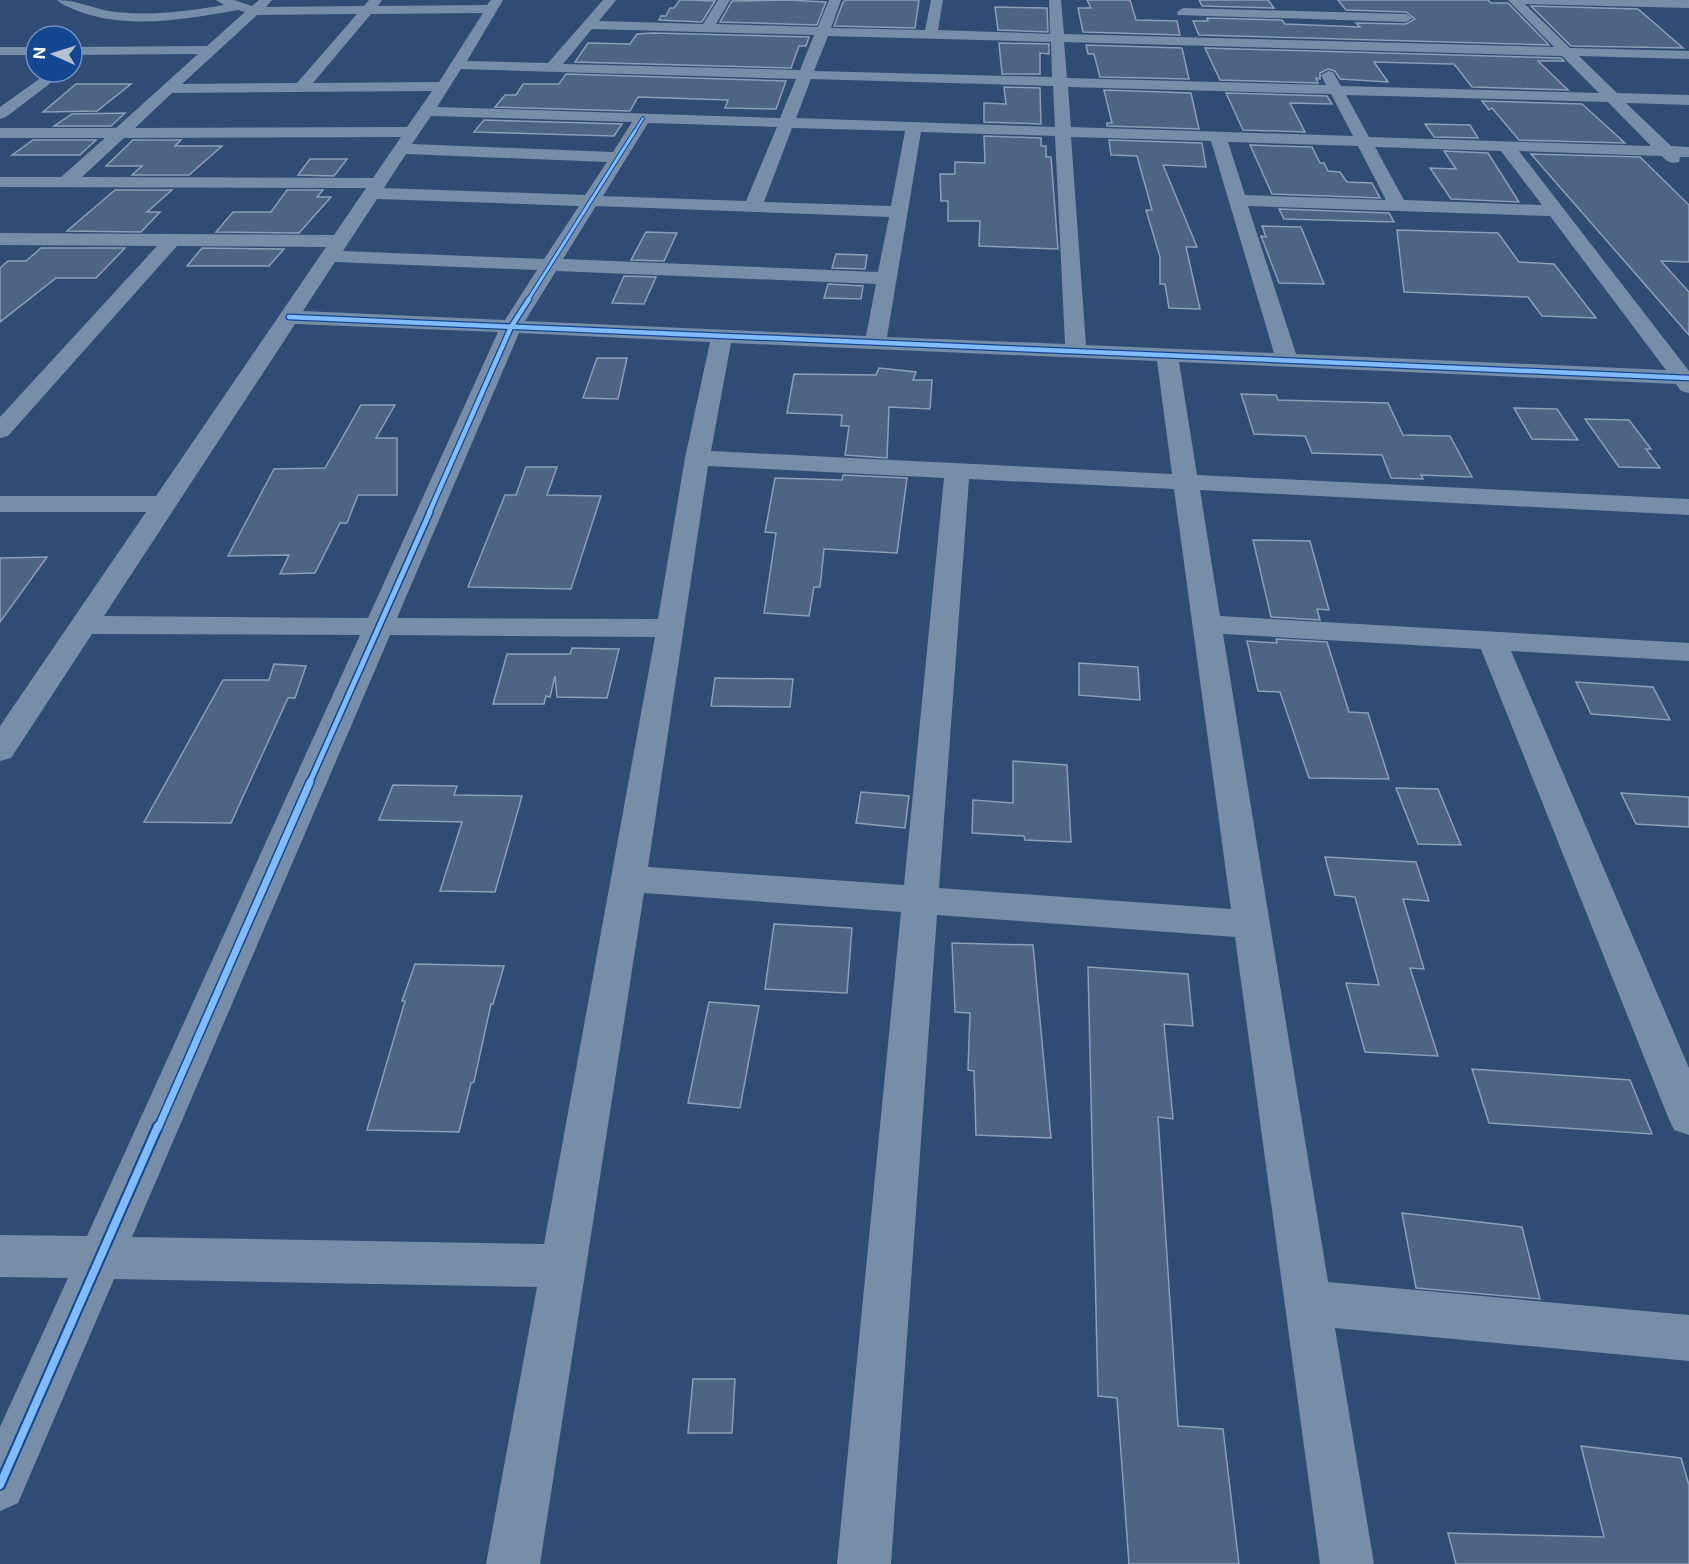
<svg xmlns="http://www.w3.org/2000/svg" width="1689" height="1564" viewBox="0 0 1689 1564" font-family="Inter,sans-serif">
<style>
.building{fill:#4d6484;stroke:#8d9eb6;stroke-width:1.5}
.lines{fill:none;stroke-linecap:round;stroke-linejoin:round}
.street{fill:#788da8;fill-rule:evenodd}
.cycleway-far5-casing{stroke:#134792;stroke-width:4}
.cycleway-far4-casing{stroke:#134792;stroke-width:5}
.cycleway-far3-casing{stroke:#134792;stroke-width:7}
.cycleway-far2-casing{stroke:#134792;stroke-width:8}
.cycleway-far1-casing{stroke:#134792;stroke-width:10}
.cycleway-casing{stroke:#134792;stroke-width:12}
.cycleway-far5{stroke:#80bcff;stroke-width:2}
.cycleway-far4{stroke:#80bcff;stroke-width:3}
.cycleway-far3{stroke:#80bcff;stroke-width:4.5}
.cycleway-far2{stroke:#80bcff;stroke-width:5}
.cycleway-far1{stroke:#80bcff;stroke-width:7}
.cycleway{stroke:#80bcff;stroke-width:8}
</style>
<rect width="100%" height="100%" fill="#304c75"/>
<!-- building -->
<g class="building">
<polygon points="680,0 691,0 715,1 702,22 659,20 661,16 666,16 670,8 674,8"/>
<polygon points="787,0 826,2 817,25 720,22 732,1"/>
<polygon points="846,0 919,0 915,28 834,26 843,2"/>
<polygon points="1087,0 1130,0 1136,20 1177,21 1180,35 1083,32 1078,8 1091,8"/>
<polygon points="1199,0 1268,0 1274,8 1202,6"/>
<polygon points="1338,0 1488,0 1491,3 1508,3 1549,45 1199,35 1193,21 1208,21 1207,18 1282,20 1285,24 1360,27 1356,23 1406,24 1415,19 1406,12 1346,10"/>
<polygon points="1531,6 1638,9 1683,48 1571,46"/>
<polygon points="995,7 1047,8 1048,32 998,30"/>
<polygon points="653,33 809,37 806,46 799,46 791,68 575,62 588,43 630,44 637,34"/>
<polygon points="999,43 1049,44 1049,54 1040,53 1040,74 1002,74"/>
<polygon points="1086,45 1182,48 1189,79 1100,77 1094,54 1088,54"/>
<polygon points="1205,48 1561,58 1564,61 1538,61 1568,90 1472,87 1454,64 1450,64 1374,62 1388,82 1340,79 1335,71 1328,69 1320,73 1320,79 1316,78 1318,83 1220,80"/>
<polygon points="566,74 786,81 776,109 725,108 728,100 638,97 630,111 495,107 505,95 516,95 523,84 559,84"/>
<polygon points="76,84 131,84 97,111 43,112"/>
<polygon points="1004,87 1040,88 1041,124 984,122 984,103 1006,104"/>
<polygon points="1104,90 1191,93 1199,129 1107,126 1107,123 1112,123"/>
<polygon points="1226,93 1327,96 1332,104 1290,103 1305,132 1243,130"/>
<polygon points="1482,101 1582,104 1625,143 1519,140 1492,108 1489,110"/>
<polygon points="125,113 111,126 54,126 72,114"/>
<polygon points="484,120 622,124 614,136 474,132"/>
<polygon points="1425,124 1470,125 1478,138 1434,137"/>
<polygon points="984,136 1041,138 1041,146 1046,146 1046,157 1051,157 1058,249 979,246 980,221 948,221 948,201 941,201 940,174 955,174 955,162 985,163"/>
<polygon points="33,140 96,140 80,155 12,155"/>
<polygon points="133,140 181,140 175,146 222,146 189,175 132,175 142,166 106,166"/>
<polygon points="1109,140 1202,143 1206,167 1163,165 1197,247 1186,247 1200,309 1169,308 1165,284 1160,284 1160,257 1146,210 1152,210 1137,156 1111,155"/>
<polygon points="1250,145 1312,147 1320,163 1324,163 1328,171 1340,172 1347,182 1372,183 1380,198 1272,194"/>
<polygon points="1444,151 1488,153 1519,202 1451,199 1430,168 1456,169"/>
<polygon points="1531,154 1640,157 1689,205 1689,262 1661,261 1689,292 1689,335"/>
<polygon points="310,159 347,159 334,176 298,175"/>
<polygon points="115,190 172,190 147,212 160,212 141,232 67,231"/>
<polygon points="287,190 323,190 317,197 331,197 299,233 216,232 233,212 271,212"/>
<polygon points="1279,209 1389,213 1394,222 1284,219"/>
<polygon points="1262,226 1301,227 1324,284 1279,283 1261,236 1266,237"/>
<polygon points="1397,230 1498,233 1519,262 1554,264 1596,318 1542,316 1528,297 1404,292"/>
<polygon points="646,232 677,233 664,261 631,260"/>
<polygon points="41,248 125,248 96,278 56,278 0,322 0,268 8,261 26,261"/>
<polygon points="202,248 284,249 269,266 187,266"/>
<polygon points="836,254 867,255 865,269 832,268"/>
<polygon points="624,276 656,277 644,304 612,303"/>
<polygon points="828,284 863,286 861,299 824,298"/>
<polygon points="597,358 627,358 618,399 583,398"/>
<polygon points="879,368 916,372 913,380 932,380 930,409 889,407 887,458 845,455 849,426 841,426 842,415 787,413 794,374 876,375"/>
<polygon points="1241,394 1276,395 1278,400 1388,403 1403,435 1450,436 1472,477 1421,475 1423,479 1391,478 1382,455 1312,453 1305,436 1254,434"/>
<polygon points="361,405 395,405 376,438 397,438 397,495 358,495 347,523 340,523 315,573 280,574 289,555 228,556 274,469 325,468"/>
<polygon points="1514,408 1557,409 1578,440 1532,439"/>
<polygon points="1585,419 1629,420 1651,449 1646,449 1660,468 1619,467"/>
<polygon points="526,467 557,467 547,495 601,496 571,589 468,587 505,495 516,495"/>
<polygon points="843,475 907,478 897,553 824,549 820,587 814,587 809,616 764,613 776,533 765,532 775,478 842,480"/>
<polygon points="1253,540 1310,541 1329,610 1317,609 1320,620 1271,617"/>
<polygon points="47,557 0,622 0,558"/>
<polygon points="1276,639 1327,642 1349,712 1368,713 1389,779 1309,778 1280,692 1258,691 1247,641 1277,643"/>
<polygon points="572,648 619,649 607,698 557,697 555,676 550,697 546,696 544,704 493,704 507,654 570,654"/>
<polygon points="1079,663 1138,667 1140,700 1079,695"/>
<polygon points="274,664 306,666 295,698 288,698 231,823 144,822 223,680 269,680"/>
<polygon points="715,678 793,679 790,707 711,706"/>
<polygon points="1576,682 1653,687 1670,720 1591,714"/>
<polygon points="1013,761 1067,765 1071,842 1025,840 1024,836 972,833 973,800 1013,803"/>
<polygon points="393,785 457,786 454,795 522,796 495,892 440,891 462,822 379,820"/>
<polygon points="1396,788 1438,789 1461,845 1418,844"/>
<polygon points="861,792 909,796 905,828 856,823"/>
<polygon points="1621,793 1689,797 1689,827 1636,824"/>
<polygon points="1325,857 1416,862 1429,901 1403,899 1424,969 1410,968 1438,1056 1365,1052 1346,983 1379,985 1355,897 1335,895"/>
<polygon points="774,924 852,928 847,993 765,989"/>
<polygon points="952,943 1033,945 1051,1138 976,1135 974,1071 968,1070 970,1013 955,1012"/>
<polygon points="415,964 504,966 493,1004 491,1004 474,1082 471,1083 459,1132 367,1130 405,1001 402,1001"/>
<polygon points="1088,967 1188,974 1193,1026 1164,1024 1173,1119 1158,1117 1178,1426 1223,1429 1239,1564 1129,1564 1117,1398 1098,1396"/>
<polygon points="709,1002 759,1006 740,1108 688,1103"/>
<polygon points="1472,1069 1630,1080 1652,1134 1489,1123"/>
<polygon points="1402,1213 1522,1227 1540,1299 1416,1288"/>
<polygon points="693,1379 735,1379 732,1433 688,1433"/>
<polygon points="1581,1446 1681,1458 1689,1485 1689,1564 1456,1564 1448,1533 1604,1537"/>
</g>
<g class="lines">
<!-- street -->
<g class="street">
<path d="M57,0c21,0 38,10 59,12 36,4 72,-1 108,-7l-8,-5h18l18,6 7,-6h13l-6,7 98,-1 5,-6h13l-4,6 109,-1 4,-5h12l-36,61 81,2 55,-63h13l-17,21 104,3 15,-24h12l-14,24 102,3 11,-27h12l-10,28 94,2 6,-30h12l-5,30 112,4 -1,-34h12l3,34 490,13 -46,-47h181v8l-164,-4 45,44 119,3v8l-110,-3 38,37 72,2v10l-63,-2 45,43 18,1v10h-9l-1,5c-8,2 -12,0 -17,-6l-143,-5 170,220v22l-8,-2 -5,-7 -497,-22 18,113 492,24v16l-489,-25 20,126 469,27v18l-178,-10 178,417v67l-15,-5 -6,-13 -187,-468 -258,-15 105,648 361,33v46l-354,-33 39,236h-54l-85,-627 -298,-22 -46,649h-54l64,-652 -257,-19 -104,671h-54l51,-277 -423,-8 -96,224 -18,8v-84l68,-149 -68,-1v-42l87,1 273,-601 -268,-1 -81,124 -11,3v-35l146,-214h-146v-16h156l170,-249 -149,-1 -169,190 -8,2v-21l157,-171 -157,-1v-12l334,2 32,-47 -366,-1v-10h61l44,-39h-105v-10h116l82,-74 -126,1v-8l135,-1 38,-34 -7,-2c-53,9 -113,21 -165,-1 -6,-3 -12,-5 -16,-9zM483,13l-44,69 -126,1 58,-69zM357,14l-60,69 -115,1 75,-69zM592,29l222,6 -14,35 -237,-6zM828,36l223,6 1,35 -238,-6zM1064,42l498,14 37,37 -258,-7 -8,-14 -5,-1 -7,4 5,10 -259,-7zM461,69l335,10 -16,39 -343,-11zM811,79l242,7 2,41 -259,-9zM1068,87l263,7 22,42 -282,-9zM432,91l-25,36 -272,1 37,-35zM1346,95l262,7 43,44 -282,-9zM431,116l201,6 -19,30 -201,-8zM648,123l129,4 -31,74 -143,-5zM792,128l113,3 -14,75 -127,-4zM921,132l134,4 10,208 -178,-7zM401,137l-28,41 -291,-1 42,-39zM1071,137l140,4 63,212 -188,-8zM1228,142l130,4 28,54 -141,-5zM1375,147l126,4 41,54 -138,-5zM406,154l201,8 -22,33 -201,-7zM377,199l202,7 -35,53 -201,-8zM596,206l293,11 -11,55 -315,-13zM1248,206l302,10 116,154 -370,-16zM335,262l202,8 -32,50 -202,-9zM556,271l320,13 -10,52 -341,-15zM295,324l203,8 -130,286 -264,-2zM519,333l191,9 -25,116 -27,161 -261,-1zM731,343l426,18 15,113 -461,-23zM708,466l236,12 -40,407 -256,-18zM969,479l205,10 57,420 -292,-21zM390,635l265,2 -111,607 -412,-7z"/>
<polygon points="1183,8 1406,14 1413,18 1406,22 1178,15 1177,12"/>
<rect x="0" y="47" width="36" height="8"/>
<polygon points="49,72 65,72 6,117 0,119 0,107"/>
</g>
<!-- cycleway-far5 casing -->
<g class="cycleway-far5-casing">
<polyline id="cycleway-far5" points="634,133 643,118"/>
</g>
<!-- cycleway-far4 casing -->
<g class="cycleway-far4-casing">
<polyline id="cycleway-far4" points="528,300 635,131"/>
</g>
<!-- cycleway-far3 casing -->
<g class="cycleway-far3-casing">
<g id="cycleway-far3">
<polyline points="289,317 1689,378"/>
<polyline points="429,513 511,327 529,299"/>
</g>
</g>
<!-- cycleway-far2 casing -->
<g class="cycleway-far2-casing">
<polyline id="cycleway-far2" points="309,784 430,512"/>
</g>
<!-- cycleway-far1 casing -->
<g class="cycleway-far1-casing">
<polyline id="cycleway-far1" points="158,1128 310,782"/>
</g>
<!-- cycleway casing -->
<g class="cycleway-casing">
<polyline id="cycleway" points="0,1485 158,1126"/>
</g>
<!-- cycleway-far5 -->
<use href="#cycleway-far5" class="cycleway-far5"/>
<!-- cycleway-far4 -->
<use href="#cycleway-far4" class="cycleway-far4"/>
<!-- cycleway-far3 -->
<use href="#cycleway-far3" class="cycleway-far3"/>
<!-- cycleway-far2 -->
<use href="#cycleway-far2" class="cycleway-far2"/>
<!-- cycleway-far1 -->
<use href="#cycleway-far1" class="cycleway-far1"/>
<!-- cycleway -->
<use href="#cycleway" class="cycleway"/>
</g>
<!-- north arrow -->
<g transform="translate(54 54) rotate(273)"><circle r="28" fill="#134792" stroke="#7191be" stroke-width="1.5"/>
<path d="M0-4.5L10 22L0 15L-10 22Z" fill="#b7c0cf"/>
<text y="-9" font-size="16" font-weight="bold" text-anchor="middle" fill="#ffffff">N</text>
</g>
</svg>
